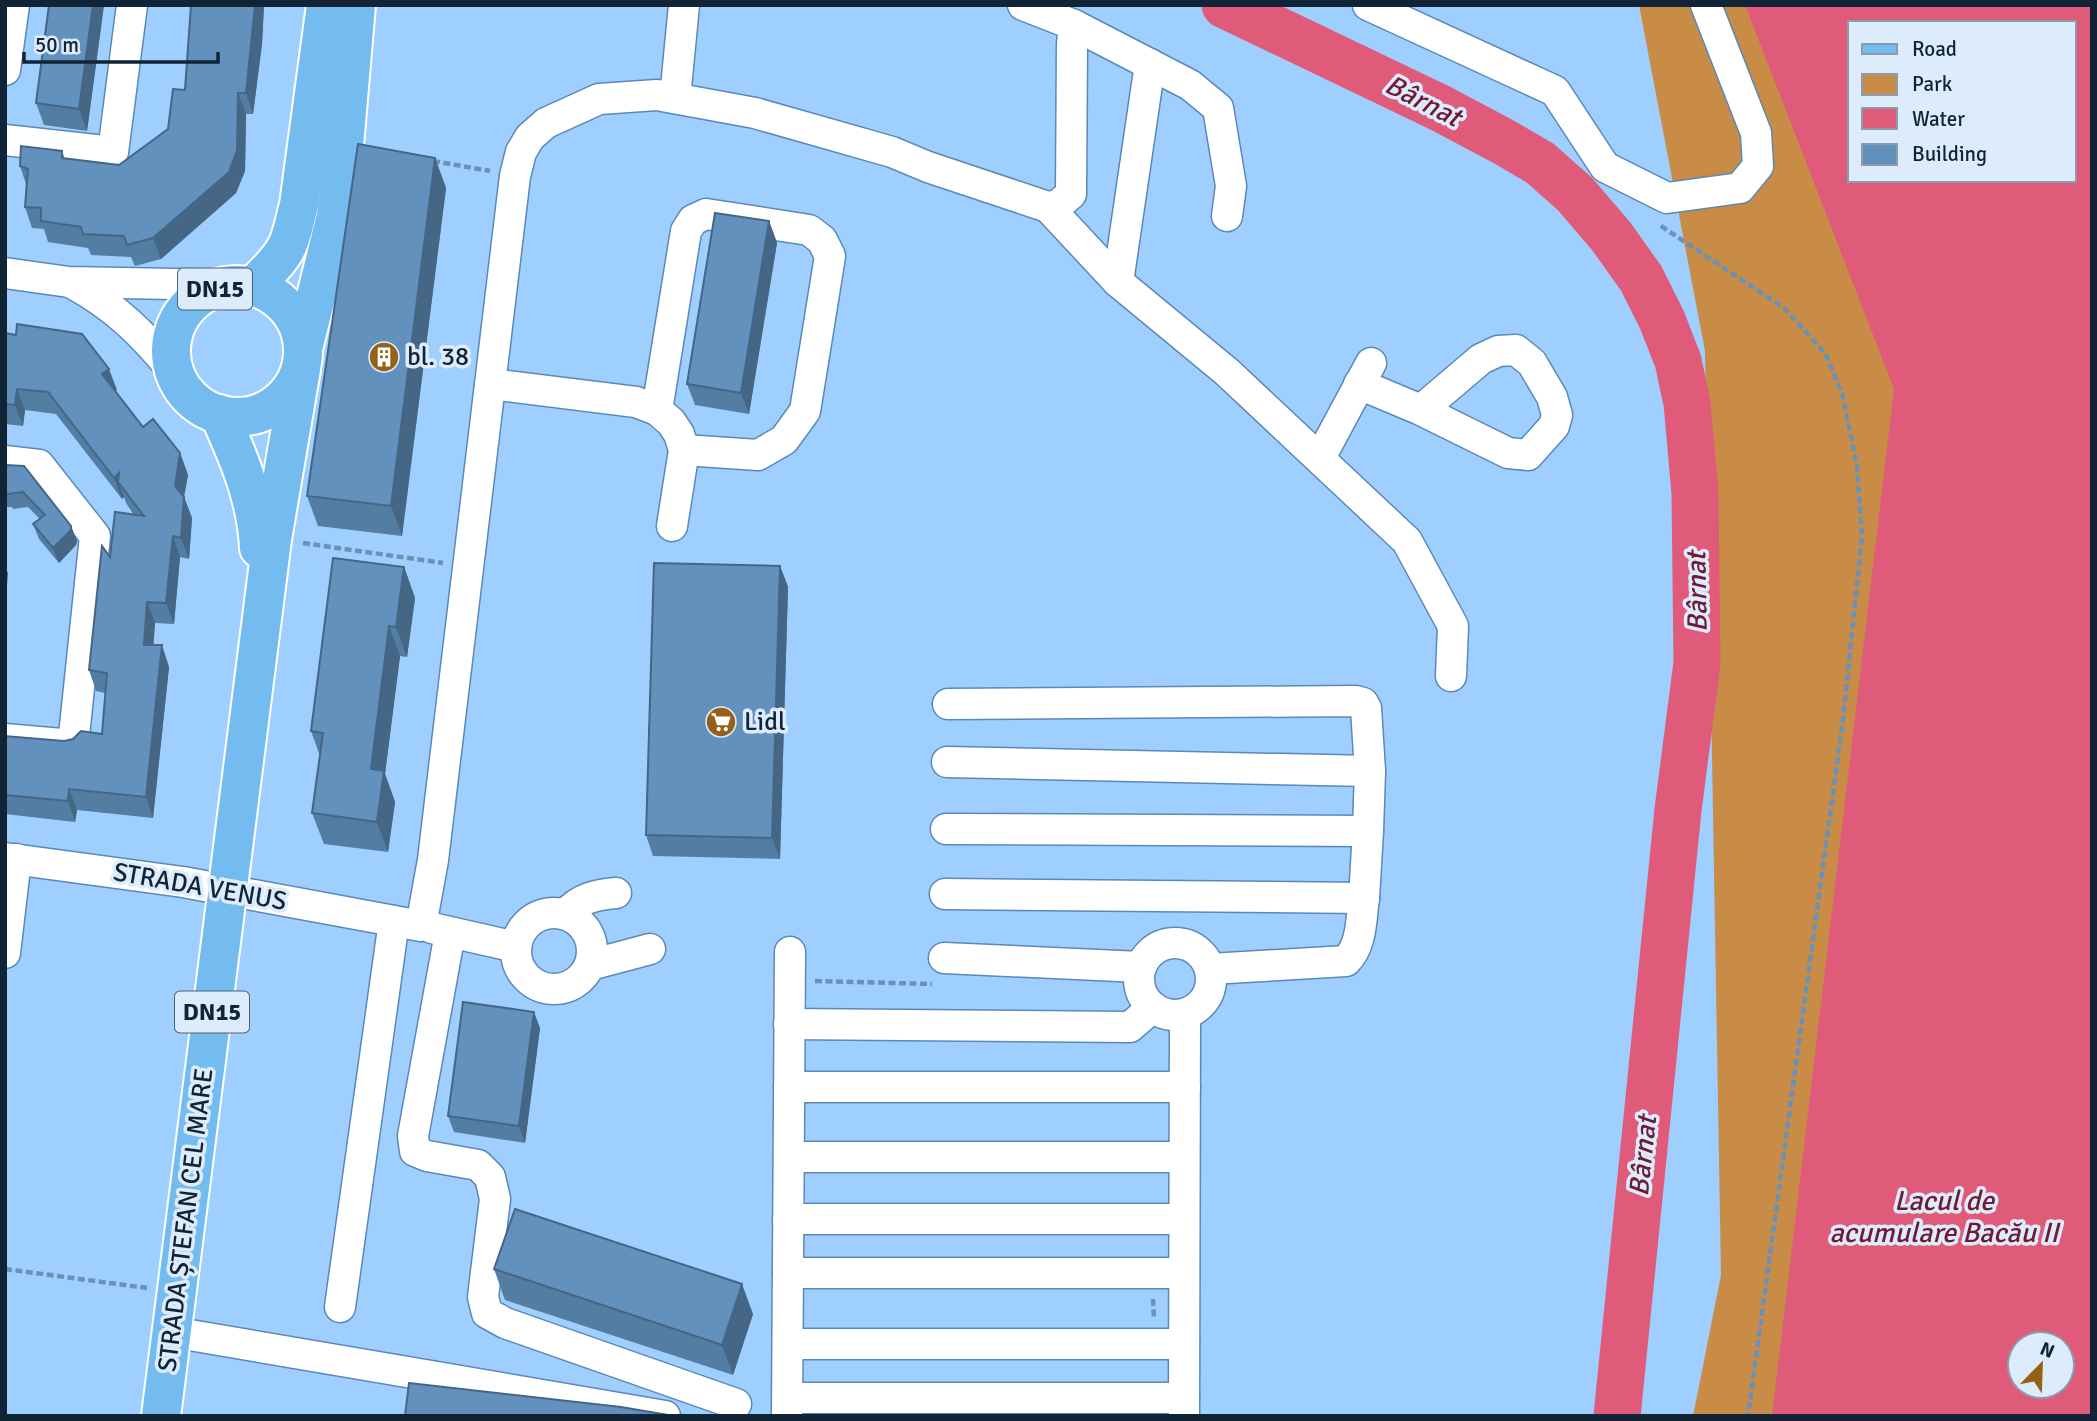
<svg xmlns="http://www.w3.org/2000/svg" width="2097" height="1421" viewBox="0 0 2097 1421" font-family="Signika,sans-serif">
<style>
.green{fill:#c88c46;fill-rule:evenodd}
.water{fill:#e05b7a;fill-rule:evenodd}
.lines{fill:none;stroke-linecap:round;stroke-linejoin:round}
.river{stroke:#e05b7a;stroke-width:47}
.minor-casing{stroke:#5b89b6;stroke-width:33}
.major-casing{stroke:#fff;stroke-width:42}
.path{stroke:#6b91b6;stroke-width:4.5;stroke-dasharray:7 3.5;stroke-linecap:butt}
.minor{stroke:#fff;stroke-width:30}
.major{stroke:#74bbef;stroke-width:38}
.wall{fill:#547da3}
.shaded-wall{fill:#456685}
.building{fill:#6291be;stroke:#456685;stroke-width:2}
.labels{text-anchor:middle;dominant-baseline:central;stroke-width:7;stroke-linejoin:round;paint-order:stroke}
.shield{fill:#ddecfb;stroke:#4e6071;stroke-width:2}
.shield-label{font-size:24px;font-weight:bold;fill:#112436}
.poi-label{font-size:26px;fill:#112436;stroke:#ddecfb;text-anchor:start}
.street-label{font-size:26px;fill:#112436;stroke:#ddecfb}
.water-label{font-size:28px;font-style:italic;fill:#701b33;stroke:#ddecfb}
</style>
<rect width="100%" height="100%" fill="#9ecfff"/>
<!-- green -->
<path class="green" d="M1639,5h453v1411h-399l28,-141 -16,-924zM1850,23h224v157h-224zM2020,1344h42v42h-42z"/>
<!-- water -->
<path class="water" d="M1745,5h347v1411h-320l122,-1027zM1850,23h224v157h-224zM2020,1344h42v42h-42z"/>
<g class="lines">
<!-- river -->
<polyline class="river" points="1225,5 1440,108 1504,142 1540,163 1575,194 1611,236 1641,278 1662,320 1678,361 1687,403 1695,493 1697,663 1678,810 1617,1416"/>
<!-- minor casing -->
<g class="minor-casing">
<g id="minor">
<polyline points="1368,5 1555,91 1605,167 1667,198 1740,188 1758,166 1756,133 1706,5"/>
<polyline points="1074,25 1190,85 1218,108 1231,186 1227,216"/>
<polyline points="5,70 14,5"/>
<polyline points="675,98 684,5"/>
<polyline points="5,140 113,152 132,5"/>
<polyline points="1048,207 1118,282 1227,372 1407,541 1453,626 1451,676"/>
<polyline points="5,273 69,282 226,285"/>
<polyline points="1118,282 1150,64"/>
<path d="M72,283c44,24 71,51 102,89"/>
<polyline points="490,384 636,402 657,410 671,422 679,434 684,450 672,526"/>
<polyline points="1359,384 1421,410 1508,453 1528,455 1554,426 1557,415 1552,397 1532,363 1516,350 1498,351 1481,359 1421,410"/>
<polyline points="657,410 686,231 693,220 706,214 809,230 822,240 830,256 805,411 784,440 758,455 684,450"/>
<polyline points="1320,458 1371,363"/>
<polyline points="5,461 39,465 95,536 73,745 5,739"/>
<polyline points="947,762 1370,771 1366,708 1363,703 1356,701 948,704"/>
<polyline points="946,829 1368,831 1370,771"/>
<polyline points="5,858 183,882 421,926 433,860 515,176 521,152 530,137 546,123 599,99 657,95 755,113 892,152 928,167 1048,207 1058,205 1071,194 1072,44 1074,25 1023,5"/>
<polyline points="945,894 1364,898 1368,831"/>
<circle cx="554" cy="951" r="38"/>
<path d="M566,914c14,-16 29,-19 50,-21"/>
<polyline points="432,928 516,947"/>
<polyline points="450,933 413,1136 415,1151 427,1156 478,1165 490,1177 495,1199 483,1297 487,1313 505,1323 736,1404"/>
<circle cx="1175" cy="979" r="36"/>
<polyline points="5,953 16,859"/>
<polyline points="944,958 1141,967"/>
<polyline points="590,965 650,949"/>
<path d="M1210,969l136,-8c16,-16 15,-41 18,-63"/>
<polyline points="789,1024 1130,1027 1153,1007"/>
<polyline points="789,1087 1185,1087"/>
<polyline points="789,1157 1184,1157"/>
<polyline points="788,1219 1184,1219"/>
<polyline points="788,1273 1184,1273"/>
<polyline points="340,1307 394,921"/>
<polyline points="172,1332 665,1416"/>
<polyline points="788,1344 1184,1344"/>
<polyline points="788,1398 1184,1398"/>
<polyline points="787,1416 790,952"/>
<polyline points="1184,1416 1185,1014"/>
</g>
</g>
<!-- major casing -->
<g class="major-casing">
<g id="major">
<circle cx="237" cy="351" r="66"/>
<path d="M253,286c11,-11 25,-23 33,-38 7,-13 9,-29 13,-43l27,-200"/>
<polyline points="303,349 336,216 344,146 356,5"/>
<path d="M219,414c20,44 38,86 40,134"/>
<polyline points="161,1416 272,539 301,369"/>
</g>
</g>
<!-- path -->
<g class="path">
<polyline points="433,161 490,171"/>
<polyline points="1661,226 1784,308 1825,353 1842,393 1857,466 1862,536 1843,719 1748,1416"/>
<polyline points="303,543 443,563"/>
<polyline points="815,981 932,984"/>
<polyline points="5,1269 147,1288"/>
<polyline points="1153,1299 1154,1318"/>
</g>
<!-- minor -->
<use href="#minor" class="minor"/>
<!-- major -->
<use href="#major" class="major"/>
</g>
<!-- wall -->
<g class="wall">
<polygon points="49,5 104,5 87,131 44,125 36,103"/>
<polygon points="191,5 264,5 262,44 253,114 246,114 245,171 236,193 161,259 135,266 131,257 91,255 88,248 48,242 44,229 32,228 25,207 26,184 20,166 62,151 65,159 119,165 168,129 185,90"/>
<polygon points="435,158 446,188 402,536 318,526 307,496"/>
<polygon points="769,221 777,243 749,414 695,405 687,384"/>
<polygon points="5,333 117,390 115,391 143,427 180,453 188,475 184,497 192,518 189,559 180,557 174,624 155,623 153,645 169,667 153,818 77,810 75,822 5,814 5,736 64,741 102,734 105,693 96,691 89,670 110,557 134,515 126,503 124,497 122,499 56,414 25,410 23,426 5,424"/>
<polygon points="5,465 71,526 77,541 76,545 59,563 39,539 33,524 40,519 28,507 13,509 12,507 5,507"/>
<polygon points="780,566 788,587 780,859 653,856 646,835"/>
<polygon points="404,567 415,598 407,657 400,656 385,774 395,802 388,852 324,844 312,813 320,756 311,731"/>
<polygon points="540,1028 525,1143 454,1132 448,1116"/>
<polygon points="494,1269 753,1314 733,1375 505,1300"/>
</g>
<!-- shaded-wall -->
<g class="shaded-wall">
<polygon points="93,5 104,5 87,131 79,109"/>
<polygon points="255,5 264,5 262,44 253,114 246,93"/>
<polygon points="238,93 246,114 245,171 236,193 161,259 153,238"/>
<polygon points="435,158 446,188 402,536 391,506"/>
<polygon points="769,221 777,243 749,414 741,393"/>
<polygon points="109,369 117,390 110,396 102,374"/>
<polygon points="17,389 25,410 23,426 15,405"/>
<polygon points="180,453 188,475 182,507 175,486"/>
<polygon points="119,473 118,482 124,497 122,499 114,478"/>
<polygon points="184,497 192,518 189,559 181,538"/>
<polygon points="71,526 77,541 76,545 59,563 53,548"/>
<polygon points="173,536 180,557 174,624 166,603"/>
<polygon points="5,566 8,573 5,611"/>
<polygon points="780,566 788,587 780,859 772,838"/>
<polygon points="404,567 415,598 407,657 396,627"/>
<polygon points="147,602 155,623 152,667 144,645"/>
<polygon points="389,626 400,656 385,774 395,802 388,852 377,822 371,769"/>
<polygon points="162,645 169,667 153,818 146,797"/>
<polygon points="69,789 77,810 75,822 68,801"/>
<polygon points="534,1012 540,1028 525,1143 519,1126"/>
<polygon points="742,1284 753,1314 733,1375 722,1345"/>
</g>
<!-- building -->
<g class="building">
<polygon points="49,5 93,5 79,109 36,103"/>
<polygon points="191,5 255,5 246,93 238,93 237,150 229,172 153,238 127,245 124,236 83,234 81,227 41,221 41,208 25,207 28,169 20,166 21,146 62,151 62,158 119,165 168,129 173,89 185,90"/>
<polygon points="358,144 435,158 391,506 307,496"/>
<polygon points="715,213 769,221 741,393 687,384"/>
<polygon points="17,324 82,334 109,369 102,374 143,427 153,419 180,453 175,486 184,497 181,538 173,536 166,603 147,602 144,645 162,645 146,797 69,789 68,801 5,795 5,736 64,741 73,739 81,731 102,734 107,673 89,670 102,546 110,557 115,512 144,516 118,482 119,473 114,478 48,392 17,389 15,405 5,404 5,333 16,335"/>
<polygon points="5,465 24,466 71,526 71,530 53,548 33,524 45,515 23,492 8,494 5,492"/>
<polygon points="333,558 404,567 396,627 389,626 371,769 384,771 377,822 312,813 323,733 311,731"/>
<polygon points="654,563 780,566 772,838 646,835"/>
<polygon points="463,1002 534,1012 519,1126 448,1116"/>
<polygon points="515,1209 742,1284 722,1345 494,1269"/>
<polygon points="409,1383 621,1407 674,1416 405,1416"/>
</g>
<!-- icons -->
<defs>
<g id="building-disc" transform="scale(1.575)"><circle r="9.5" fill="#966017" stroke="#ddecfb"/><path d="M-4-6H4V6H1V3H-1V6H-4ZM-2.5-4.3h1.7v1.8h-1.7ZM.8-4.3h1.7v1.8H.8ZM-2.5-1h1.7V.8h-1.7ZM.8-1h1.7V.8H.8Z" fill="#fff"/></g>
<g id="supermarket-disc" transform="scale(1.575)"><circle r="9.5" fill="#966017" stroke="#ddecfb"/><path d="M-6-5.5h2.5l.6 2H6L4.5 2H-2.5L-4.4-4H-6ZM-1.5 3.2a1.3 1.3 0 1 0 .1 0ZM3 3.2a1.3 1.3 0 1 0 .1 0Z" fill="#fff"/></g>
</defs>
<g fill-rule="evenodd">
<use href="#building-disc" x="384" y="357"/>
<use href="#supermarket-disc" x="721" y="722"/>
</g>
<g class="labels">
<!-- shield labels -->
<g class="shield">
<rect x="178" y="268.5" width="74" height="41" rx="5"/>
<rect x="175" y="991.5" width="74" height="41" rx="5"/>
</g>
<g class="shield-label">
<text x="215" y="289">DN15</text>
<text x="212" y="1012">DN15</text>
</g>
<!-- poi labels -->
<g class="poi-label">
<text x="407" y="357">bl. 38</text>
<text x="744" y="722">Lidl</text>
</g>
<!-- street labels -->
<g class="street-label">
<text transform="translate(200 887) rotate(10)">STRADA VENUS</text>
<text transform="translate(186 1220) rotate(-83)">STRADA ȘTEFAN CEL MARE</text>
</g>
<!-- water labels -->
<g class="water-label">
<text transform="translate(1423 101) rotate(27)">Bârnat</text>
<text transform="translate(1697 592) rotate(-91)">Bârnat</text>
<text transform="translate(1643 1156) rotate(-84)">Bârnat</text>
<text x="1944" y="1201">Lacul de<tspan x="1944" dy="32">acumulare Bacău II</tspan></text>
</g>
</g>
<!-- border -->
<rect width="2097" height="1421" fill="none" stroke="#112436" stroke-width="14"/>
<!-- legend -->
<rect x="1848" y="21" width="228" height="161" fill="#ddecfb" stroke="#8b9cac" stroke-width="2"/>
<rect x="1862" y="44" width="35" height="10" fill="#74bbef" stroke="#8b9cac" stroke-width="2"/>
<text x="1912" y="56" font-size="21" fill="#112436">Road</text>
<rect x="1862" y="74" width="35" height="21" fill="#c88c46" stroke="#8b9cac" stroke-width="2"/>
<text x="1912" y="91" font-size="21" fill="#112436">Park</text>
<rect x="1862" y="108" width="35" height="21" fill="#e05b7a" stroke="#8b9cac" stroke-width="2"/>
<text x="1912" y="126" font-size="21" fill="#112436">Water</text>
<rect x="1862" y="144" width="35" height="21" fill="#6291be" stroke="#8b9cac" stroke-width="2"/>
<text x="1912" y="161" font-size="21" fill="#112436">Building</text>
<!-- north arrow -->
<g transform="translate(2041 1365) rotate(23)"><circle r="33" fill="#ddecfb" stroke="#8b9cac" stroke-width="2"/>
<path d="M0-5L12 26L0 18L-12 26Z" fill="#966017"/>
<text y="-10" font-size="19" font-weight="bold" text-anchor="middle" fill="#112436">N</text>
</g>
<!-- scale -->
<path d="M24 52v10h194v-10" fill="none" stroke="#112436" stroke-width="3.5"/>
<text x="35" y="52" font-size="21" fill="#112436" stroke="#ddecfb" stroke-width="5" paint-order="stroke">50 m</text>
</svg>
